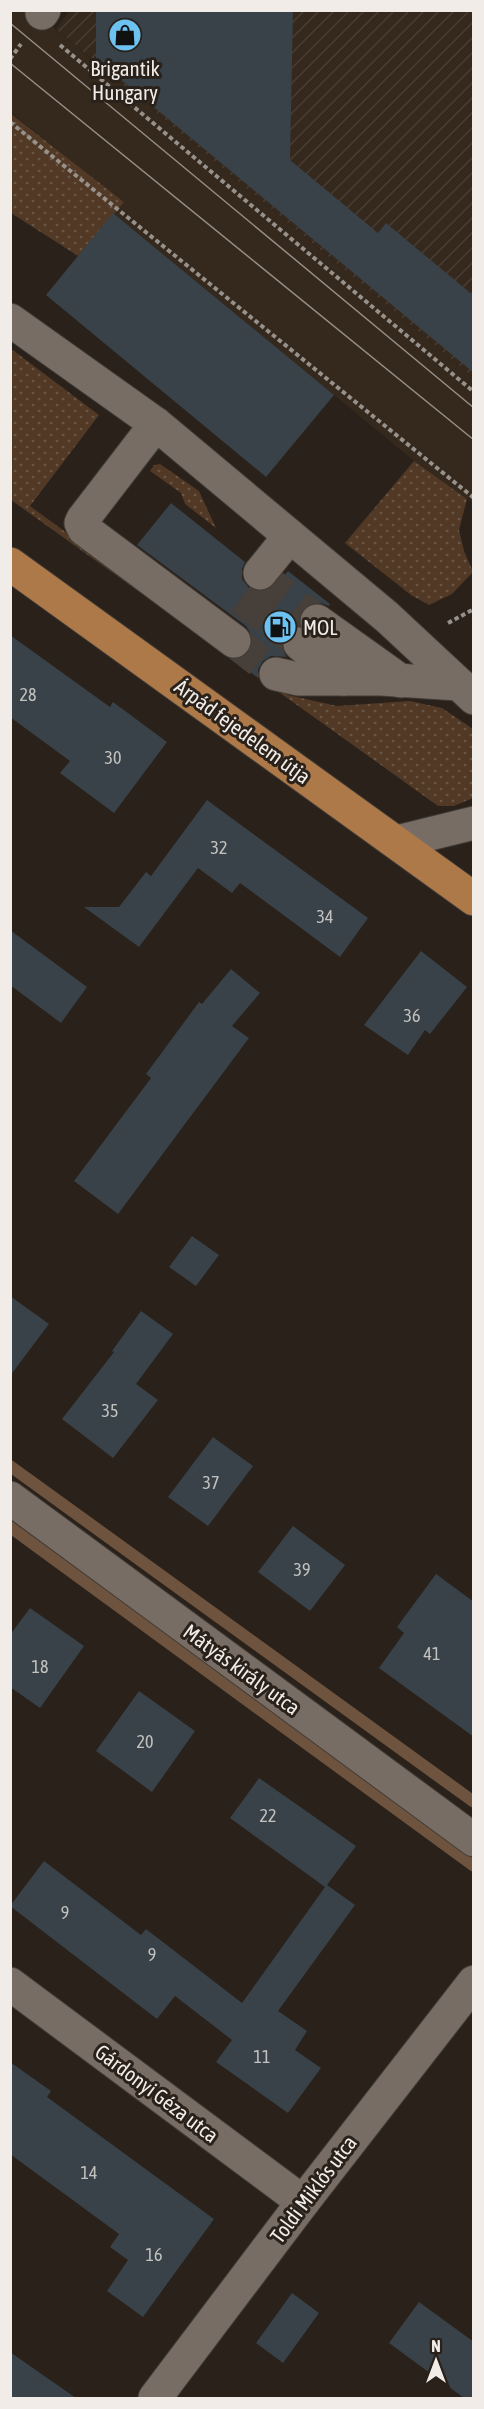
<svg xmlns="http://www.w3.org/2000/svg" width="484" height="2409" viewBox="0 0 484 2409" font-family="'Asap Condensed',sans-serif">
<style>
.built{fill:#35281d}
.industrial{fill:url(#industrial-furrows)}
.grass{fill:url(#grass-dots)}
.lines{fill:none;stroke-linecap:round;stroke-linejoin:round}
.stream{stroke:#6e543e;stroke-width:12}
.building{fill:#384248}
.minor-tunnel{stroke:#473f39;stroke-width:33;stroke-dasharray:33 16;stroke-linecap:butt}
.minor-casing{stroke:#423c37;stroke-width:35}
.major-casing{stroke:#423c37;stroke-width:35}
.path{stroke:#97918b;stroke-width:4;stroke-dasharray:4.5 3;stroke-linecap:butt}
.minor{stroke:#776d65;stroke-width:33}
.major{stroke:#ad7949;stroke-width:33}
.tram{stroke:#948e88;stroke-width:1.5}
.labels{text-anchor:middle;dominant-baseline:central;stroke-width:6;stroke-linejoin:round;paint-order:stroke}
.number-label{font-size:18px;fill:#c3c2bf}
.poi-label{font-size:21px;fill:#f1ece7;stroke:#29211a}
.street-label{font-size:21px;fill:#f1ece7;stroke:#29211a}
</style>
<defs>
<pattern id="industrial-furrows" width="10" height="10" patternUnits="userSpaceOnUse" patternTransform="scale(1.5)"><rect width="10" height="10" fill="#35281d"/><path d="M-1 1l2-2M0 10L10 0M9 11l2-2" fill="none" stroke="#493d33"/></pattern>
<pattern id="grass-dots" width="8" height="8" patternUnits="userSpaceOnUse" patternTransform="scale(1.5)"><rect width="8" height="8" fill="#513925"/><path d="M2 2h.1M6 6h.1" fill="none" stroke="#6a5645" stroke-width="1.8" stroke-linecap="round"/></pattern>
</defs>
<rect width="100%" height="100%" fill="#29211a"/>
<!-- built -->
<polygon class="built" points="10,11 34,11 473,377 473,503 414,461 113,213 124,202 11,113"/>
<!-- industrial -->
<polygon class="industrial" points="70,10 473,11 473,377 56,29"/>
<!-- grass -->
<g class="grass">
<polygon points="10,113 124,202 78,256 11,213"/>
<polygon points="10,348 99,415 30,506 288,695 337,706 410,701 442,708 473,729 473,798 454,806 438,806 11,500"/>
<polygon points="414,461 467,499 459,530 464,551 473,572 452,594 429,605 411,595 345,543"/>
<polygon points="160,464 199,491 216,528 185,504 181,493 150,471 154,465"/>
</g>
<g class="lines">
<!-- stream -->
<g class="stream">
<polyline points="10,1466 474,1802"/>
<polyline points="10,1527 474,1866"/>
</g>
</g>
<!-- building -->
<g class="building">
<polygon points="96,10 293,10 290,160 378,233 386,223 474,296 474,373 96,59"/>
<polygon points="113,213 334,395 266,477 46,295"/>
<polygon points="171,503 245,562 242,569 242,579 249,588 258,592 267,590 276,585 288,571 330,604 329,606 319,602 310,604 302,610 298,619 299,626 293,627 286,632 282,640 282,650 287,657 271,656 263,661 258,669 258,678 234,659 242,658 249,653 252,644 251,634 246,626 137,545"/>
<polygon points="10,635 110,707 113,702 167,742 114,813 60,773 70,761 10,717"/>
<polygon points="207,800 368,918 340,957 240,883 232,893 198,868 139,947 84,907 119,907 146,872 151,876"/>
<polygon points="10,930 87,987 61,1023 10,985"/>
<polygon points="421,951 467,987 430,1034 425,1030 408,1055 364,1025"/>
<polygon points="231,969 260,993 232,1026 249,1038 118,1214 74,1181 151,1078 146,1074 199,1002 202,1004"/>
<polygon points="192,1236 219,1255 196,1286 169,1267"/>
<polygon points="10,1296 49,1324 10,1376"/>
<polygon points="141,1311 173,1334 136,1384 158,1400 113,1458 62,1419 114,1352 112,1351"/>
<polygon points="213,1437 253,1466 208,1526 168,1497"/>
<polygon points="293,1526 345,1565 310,1611 258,1572"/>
<polygon points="436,1574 474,1602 474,1737 379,1668 404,1633 397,1627"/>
<polygon points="30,1608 84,1646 40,1708 10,1687 10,1635"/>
<polygon points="139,1691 195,1731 152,1792 96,1751"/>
<polygon points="259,1778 356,1846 327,1885 355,1905 278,2011 307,2031 295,2050 321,2068 288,2113 216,2062 232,2040 175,1996 157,2019 10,1906 44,1861 141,1935 146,1929 242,2003 325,1887 230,1818"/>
<polygon points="10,2062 51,2091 47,2097 214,2219 143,2317 107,2291 128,2260 110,2247 119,2234 10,2154"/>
<polygon points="292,2293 319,2313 283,2363 256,2343"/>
<polygon points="419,2302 474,2342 474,2398 464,2398 389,2343"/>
<polygon points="10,2352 76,2398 10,2398"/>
</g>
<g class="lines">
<!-- minor-tunnel -->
<g class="minor-tunnel">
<polyline points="259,575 317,621"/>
<polyline points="241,598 300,644"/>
<polyline points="234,641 276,674"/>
</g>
<!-- minor casing -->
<g class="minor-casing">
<g id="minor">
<polyline points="42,13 44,10"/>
<polyline points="10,320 156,424 387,617 474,698"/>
<polyline points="156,424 83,519 81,523 84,529 234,641"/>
<polyline points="260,573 290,536"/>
<polyline points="317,621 401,681"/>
<polyline points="300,644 343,679"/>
<polyline points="276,674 298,679 381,679 458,684"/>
<polyline points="397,842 474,823"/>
<polyline points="10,1498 474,1840"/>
<polyline points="10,1984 303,2202"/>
<polyline points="155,2398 303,2202 474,1982"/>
</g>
</g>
<!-- major casing -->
<g class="major-casing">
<polyline id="major" points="10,564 474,899"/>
</g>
<!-- path -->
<g class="path">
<polyline points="60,45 474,392"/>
<polyline points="10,59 21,44"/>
<polyline points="10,122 474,498"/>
<polyline points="448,623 474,609"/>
</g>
<!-- minor -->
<use href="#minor" class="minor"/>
<!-- major -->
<use href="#major" class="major"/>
<!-- tram -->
<g class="tram">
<polyline points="10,23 474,408"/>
<polyline points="10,63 474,440"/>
</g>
</g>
<!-- icons -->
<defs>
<g id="shop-disc" transform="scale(1.725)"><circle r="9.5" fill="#6cc3f2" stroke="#29211a"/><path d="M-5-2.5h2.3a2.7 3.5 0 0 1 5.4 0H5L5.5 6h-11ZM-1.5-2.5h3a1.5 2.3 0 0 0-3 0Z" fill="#111"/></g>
<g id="fuel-disc" transform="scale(1.725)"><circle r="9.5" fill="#6cc3f2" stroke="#29211a"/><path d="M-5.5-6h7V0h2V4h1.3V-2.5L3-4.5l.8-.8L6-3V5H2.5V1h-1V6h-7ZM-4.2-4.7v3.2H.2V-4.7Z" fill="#111"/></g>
</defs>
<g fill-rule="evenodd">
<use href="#shop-disc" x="125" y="35"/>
<use href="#fuel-disc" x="280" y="627"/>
</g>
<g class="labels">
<!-- number labels -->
<g class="number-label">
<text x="28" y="694">28</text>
<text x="113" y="757">30</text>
<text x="219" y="847">32</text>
<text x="325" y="916">34</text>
<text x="412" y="1015">36</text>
<text x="110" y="1410">35</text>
<text x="211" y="1482">37</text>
<text x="302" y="1569">39</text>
<text x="432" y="1653">41</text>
<text x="40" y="1666">18</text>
<text x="145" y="1741">20</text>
<text x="268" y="1815">22</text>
<text x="65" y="1912">9</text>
<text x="152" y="1954">9</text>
<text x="262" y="2056">11</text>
<text x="89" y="2172">14</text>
<text x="154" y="2254">16</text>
</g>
<!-- poi labels -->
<g class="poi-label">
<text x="125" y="68">Brigantik<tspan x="125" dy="24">Hungary</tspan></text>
<text x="303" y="627" text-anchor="start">MOL</text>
</g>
<!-- street labels -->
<g class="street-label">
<text transform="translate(243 731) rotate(36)">Árpád fejedelem útja</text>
<text transform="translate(242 1669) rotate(36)">Mátyás király utca</text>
<text transform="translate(157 2093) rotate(37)">Gárdonyi Géza utca</text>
<text transform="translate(313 2189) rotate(-53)">Toldi Miklós utca</text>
</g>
</g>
<!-- border -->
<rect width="484" height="2409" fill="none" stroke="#f1ece7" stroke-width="24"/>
<!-- north arrow -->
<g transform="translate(436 2361)" stroke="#29211a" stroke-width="4.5" paint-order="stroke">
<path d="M0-4.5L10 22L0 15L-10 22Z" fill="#f1ece7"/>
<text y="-9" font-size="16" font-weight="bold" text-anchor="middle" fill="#f1ece7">N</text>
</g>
</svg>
